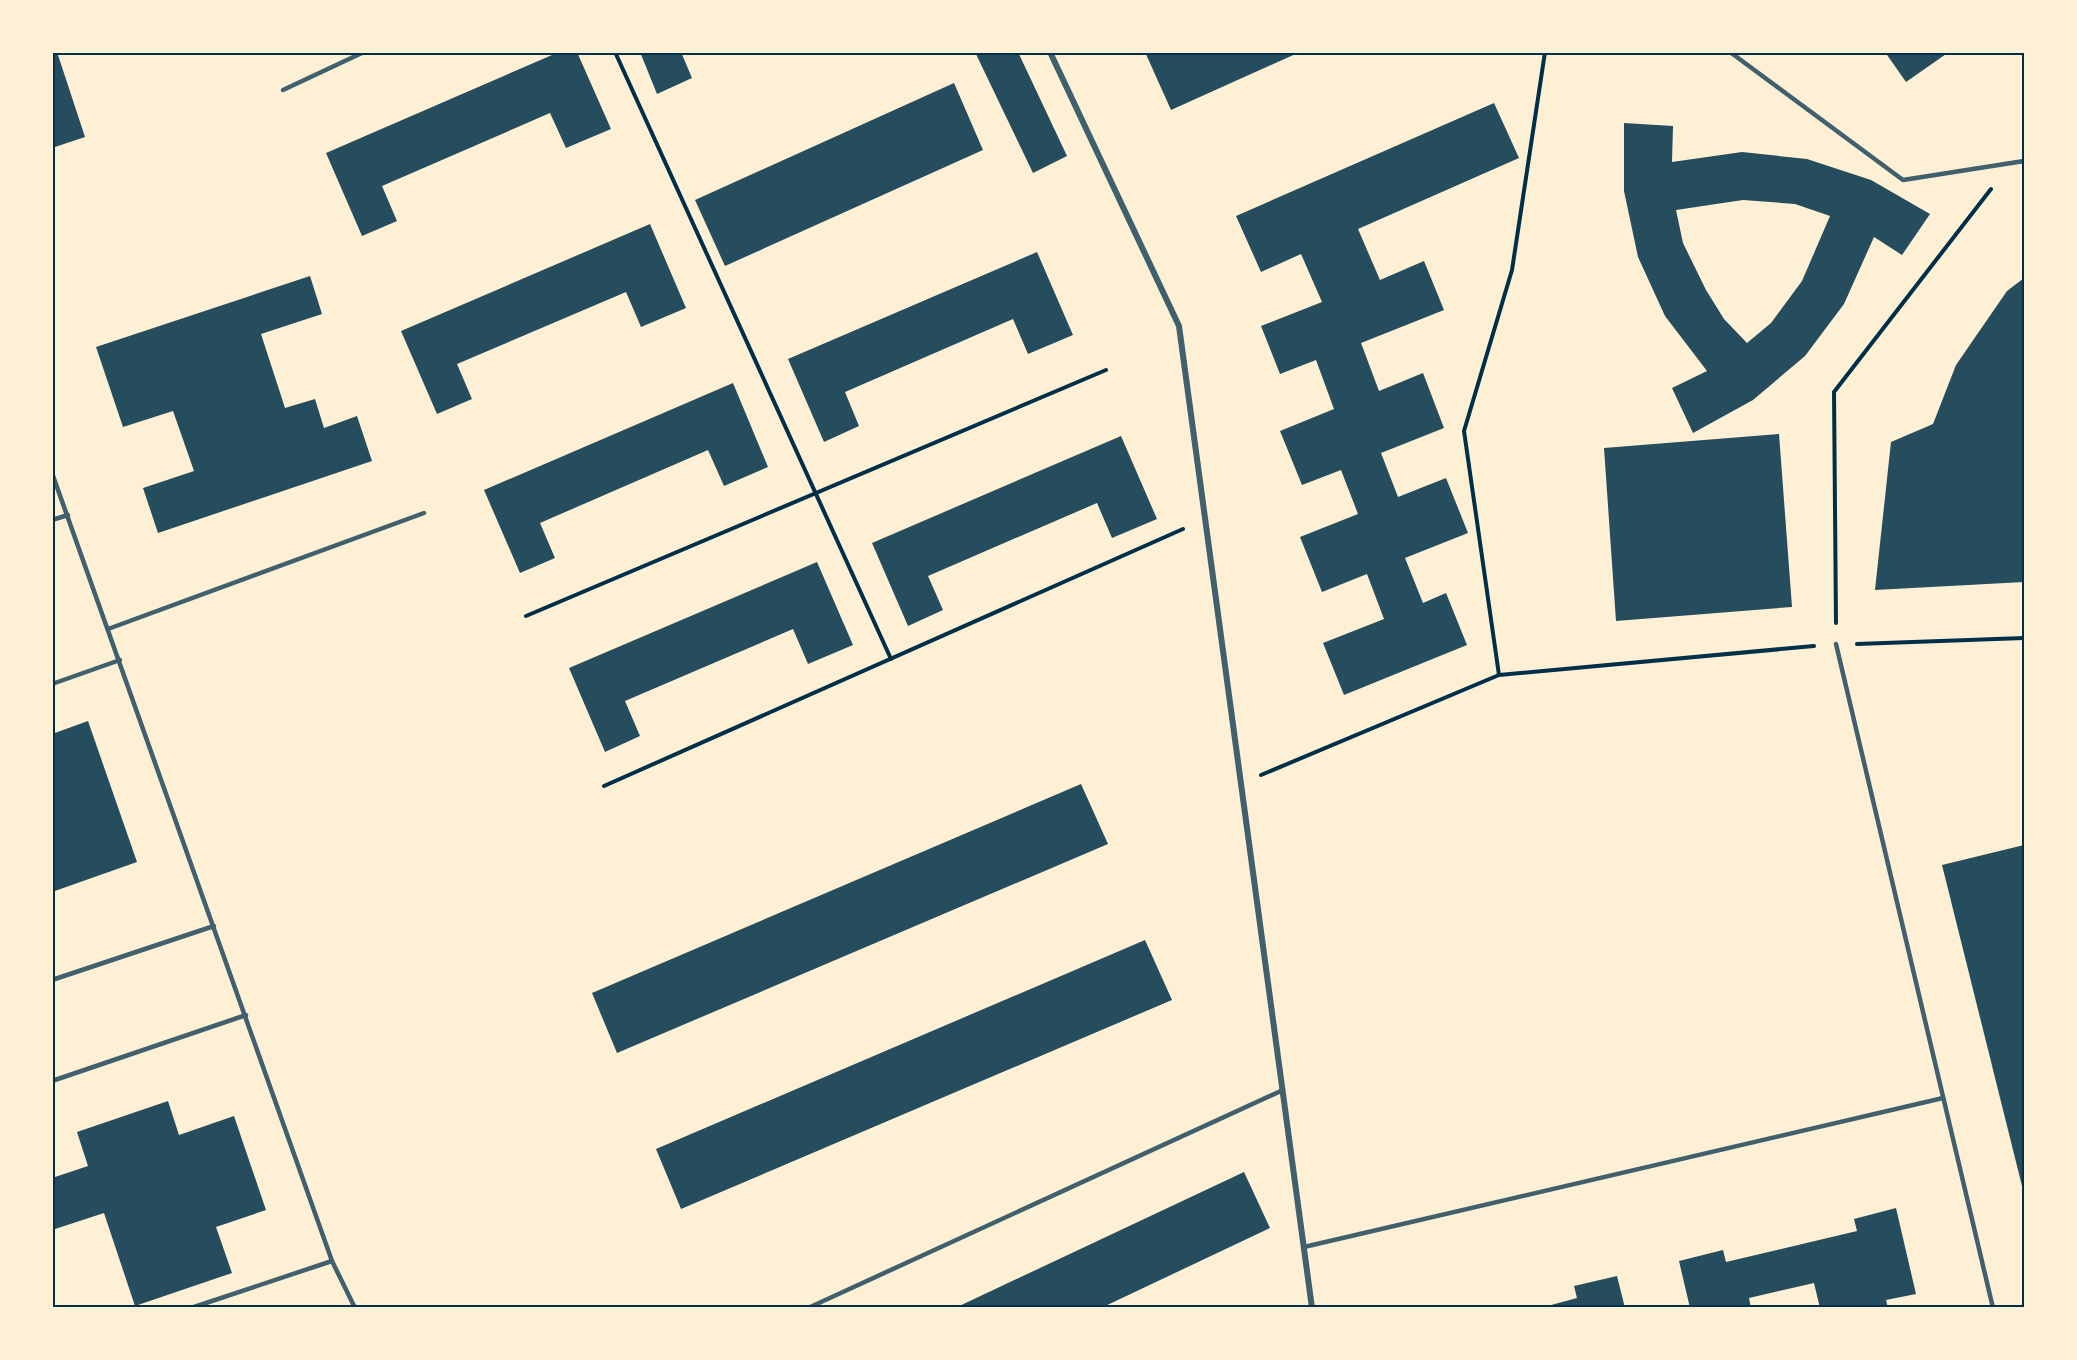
<svg xmlns="http://www.w3.org/2000/svg" width="2077" height="1360" viewBox="0 0 2077 1360" font-family="'Sofia Sans Condensed',sans-serif">
<style>
.building{fill:#264d5e;fill-rule:evenodd}
.lines{fill:none;stroke-linecap:round;stroke-linejoin:round}
.path{stroke:#003049;stroke-width:4}
.service{stroke:#3f606c;stroke-width:4.5}
.minor{stroke:#3f606c;stroke-width:6}
.neatline{fill:none;stroke:#003049;stroke-width:2}
</style>
<rect width="100%" height="100%" fill="#fdf0d5"/>
<!-- building -->
<g class="building">
<polygon points="52,52 57,52 85,137 52,148"/>
<polygon points="559,52 577,52 611,129 566,148 550,113 382,186 397,221 362,236 326,153"/>
<polygon points="640,52 681,52 692,78 657,94"/>
<polygon points="975,52 1018,52 1067,156 1033,173"/>
<polygon points="1145,52 1300,52 1171,110"/>
<polygon points="1885,52 1949,52 1906,82"/>
<polygon points="954,83 983,150 725,266 695,200"/>
<polygon points="1494,103 1519,158 1358,229 1380,280 1424,261 1444,310 1361,343 1379,391 1423,373 1444,428 1381,453 1398,497 1446,478 1468,533 1405,558 1423,603 1446,593 1467,645 1344,695 1323,643 1384,619 1367,574 1322,592 1300,537 1358,514 1341,470 1302,485 1280,431 1334,409 1316,360 1280,374 1261,326 1322,302 1301,254 1261,272 1236,216"/>
<path d="M1624,123l49,3 -1,36 70,-10 65,7 64,21 59,34 -28,41 -28,-18 -30,67 -39,52 -52,44 -60,33 -21,-45 35,-17 -42,-55 -27,-59 -14,-66zM1743,200l52,4 35,12 -28,65 -31,42 -24,20 -23,-24 -18,-29 -23,-47 -7,-33z"/>
<polygon points="650,224 686,308 641,327 626,292 457,364 472,399 437,414 401,331"/>
<polygon points="1037,252 1073,335 1028,354 1013,319 845,392 859,426 824,442 788,359"/>
<polygon points="310,276 322,314 261,334 285,408 315,399 324,428 357,416 372,461 158,533 143,488 194,471 173,411 123,427 96,347"/>
<polygon points="2024,278 2024,582 1875,590 1891,442 1933,424 1956,365 2007,291"/>
<polygon points="733,383 768,467 724,486 708,450 540,523 555,558 520,573 484,490"/>
<polygon points="1779,434 1792,607 1616,621 1604,448"/>
<polygon points="1121,436 1157,519 1112,538 1097,503 928,576 943,610 908,626 872,543"/>
<polygon points="817,562 853,645 808,664 793,629 625,701 640,736 605,752 569,668"/>
<polygon points="88,721 137,862 52,892 52,734"/>
<polygon points="1081,784 1108,844 617,1053 592,993"/>
<polygon points="2024,845 2024,1194 1942,865"/>
<polygon points="1145,940 1172,1000 681,1209 656,1149"/>
<polygon points="168,1101 179,1135 234,1116 266,1210 216,1227 232,1273 135,1306 104,1213 52,1230 52,1178 88,1166 77,1132"/>
<polygon points="1244,1172 1270,1228 1101,1308 955,1308"/>
<polygon points="1896,1208 1916,1294 1886,1300 1888,1308 1820,1308 1814,1283 1749,1298 1751,1308 1690,1308 1679,1261 1723,1250 1726,1262 1857,1231 1854,1219"/>
<polygon points="1617,1276 1625,1308 1540,1308 1577,1298 1574,1286"/>
</g>
<g class="lines">
<!-- path -->
<g class="path">
<polyline points="615,52 891,659"/>
<polyline points="526,616 1106,370"/>
<polyline points="1836,623 1834,392 1991,189"/>
<polyline points="1857,644 2024,638"/>
<polyline points="1499,675 1464,431 1512,270 1545,52"/>
<polyline points="1261,775 1499,675 1814,646"/>
<polyline points="604,786 1183,529"/>
</g>
<!-- service -->
<g class="service">
<polyline points="1730,52 1903,180 2024,161"/>
<polyline points="283,90 364,52"/>
<polyline points="52,473 332,1261 191,1308"/>
<polyline points="52,520 68,515"/>
<polyline points="108,629 424,513"/>
<polyline points="1836,644 1993,1308"/>
<polyline points="52,684 120,660"/>
<polyline points="52,980 214,926"/>
<polyline points="52,1081 246,1015"/>
<polyline points="1304,1247 1943,1098"/>
<polyline points="332,1261 355,1308"/>
<polyline points="808,1308 1283,1090"/>
</g>
<!-- minor -->
<polyline class="minor" points="1050,52 1179,326 1312,1308"/>
</g>
<!-- border -->
<rect width="2077" height="1360" fill="none" stroke="#fdf0d5" stroke-width="108"/>
<rect x="54" y="54" width="1969" height="1252" class="neatline"/>
</svg>
